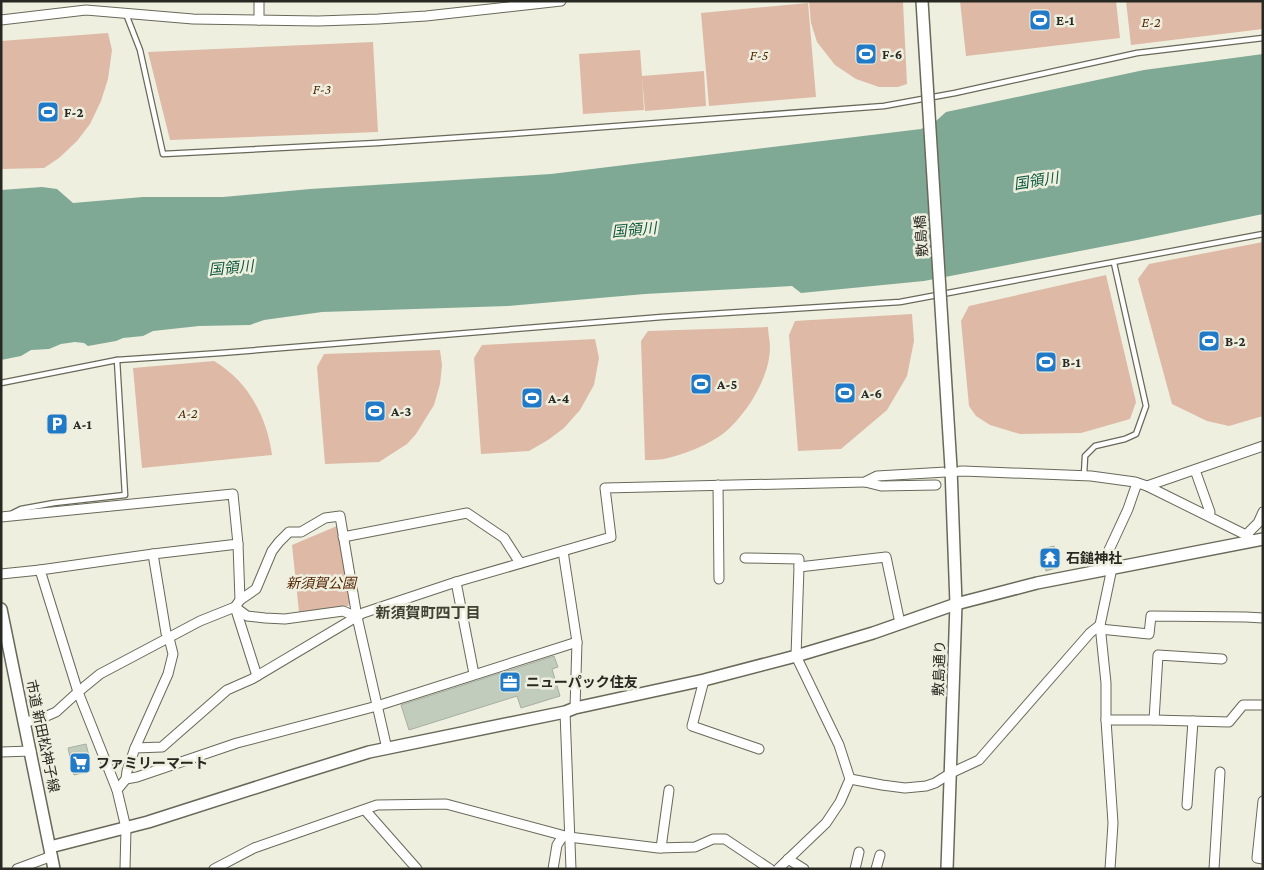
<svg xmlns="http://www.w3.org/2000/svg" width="1264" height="870" viewBox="0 0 1264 870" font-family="'Crimson Pro','Noto Sans JP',serif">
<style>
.green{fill:#ddb9a6}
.water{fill:#7fa995}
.building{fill:#c2ccbd;stroke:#a6afa2}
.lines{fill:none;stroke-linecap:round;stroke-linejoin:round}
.service-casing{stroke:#69695a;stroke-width:7}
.minor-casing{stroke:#69695a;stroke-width:11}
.tertiary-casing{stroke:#69695a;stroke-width:14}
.service{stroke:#fff;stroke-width:4.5}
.minor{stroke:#fff;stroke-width:9}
.tertiary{stroke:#fff;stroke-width:11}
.tertiary-bridge-casing{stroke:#69695a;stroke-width:14;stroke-linecap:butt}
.tertiary-bridge{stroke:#fff;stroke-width:11}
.labels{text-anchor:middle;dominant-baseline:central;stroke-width:5;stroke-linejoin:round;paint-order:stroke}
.poi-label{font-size:14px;font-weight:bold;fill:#282822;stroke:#efefdf;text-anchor:start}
.park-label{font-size:14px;font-style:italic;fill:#552502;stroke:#efefdf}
.street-label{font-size:14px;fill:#282822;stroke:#efefdf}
.water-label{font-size:15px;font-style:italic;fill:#0f5b41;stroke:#efefdf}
.neighbourhood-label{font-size:15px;font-weight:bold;fill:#404033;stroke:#efefdf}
</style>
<rect width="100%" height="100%" fill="#efefdf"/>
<!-- green -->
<g class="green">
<polygon points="809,1 903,2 907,84 898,87 879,87 856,79 835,65 817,42 811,23"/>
<polygon points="960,1 1116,1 1120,38 966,56"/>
<polygon points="1126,1 1263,1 1263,29 1131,45"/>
<polygon points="808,3 816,97 709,106 701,13"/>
<polygon points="108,33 112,50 108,79 101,101 90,124 77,141 59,158 44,168 1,169 1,41"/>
<polygon points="373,42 378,132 170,140 148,52"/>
<polygon points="640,50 642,76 704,71 706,106 645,111 642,77 644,110 583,114 579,54"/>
<polygon points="1263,242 1263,416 1229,426 1207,421 1172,404 1138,279 1149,264"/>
<polygon points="1106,275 1136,402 1130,419 1081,433 1020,434 990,425 976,416 969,406 961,321 969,306"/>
<polygon points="912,314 914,341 907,376 887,410 841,449 798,451 789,335 795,321"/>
<path d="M768,327c0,7 2,13 2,20 0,30 -23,67 -46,86 -14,11 -39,21 -56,25 -8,2 -16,2 -23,2l-4,-119 7,-10z"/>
<polygon points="595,339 599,358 594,385 580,410 564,428 548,440 529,451 481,454 474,358 482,345"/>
<polygon points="440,350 442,365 440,384 434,405 416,434 407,444 379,462 325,464 317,367 324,354"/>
<path d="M214,361c34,20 53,56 58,94l-130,13 -9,-100z"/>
<polygon points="337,526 350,601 348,606 299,612 292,545"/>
</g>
<!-- water -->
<polygon class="water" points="1263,54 1263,214 1137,240 924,281 801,293 792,286 645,294 508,306 322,312 264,320 250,325 199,326 153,331 143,336 123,338 116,341 88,346 84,343 75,342 61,344 49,349 31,350 21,356 1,360 1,190 42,187 57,189 73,203 143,197 223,197 310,189 551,174 921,129 936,121 946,112 1144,70"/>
<!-- building -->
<g class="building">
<polygon points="1054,546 1059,567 1046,571 1042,549"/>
<polygon points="554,656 558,667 552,669 560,696 521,708 517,696 409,730 401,705"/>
<polygon points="86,744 89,756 87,756 90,771 74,775 68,748"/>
</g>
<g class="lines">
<!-- service casing -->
<g class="service-casing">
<g id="service">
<polyline points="126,14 140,50 163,154 377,143 510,134 884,106 955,93 1137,53 1263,38"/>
<polyline points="1,383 117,360 221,353 662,317 900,302 1263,234"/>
<polyline points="1084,475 1085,456 1095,446 1125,439 1136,434 1146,406 1114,263"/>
<polyline points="13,513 21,509 54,503 125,495 117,360"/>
</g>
</g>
<!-- minor casing -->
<g class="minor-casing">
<g id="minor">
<polyline points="259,1 259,20"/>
<polyline points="1,20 86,10 193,19 318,21 378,19 426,16 561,1"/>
<polyline points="1195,470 1210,512 1209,516"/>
<polyline points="865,482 881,486 936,485"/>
<polyline points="718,485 719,579"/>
<polyline points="1147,486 1263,446"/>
<polyline points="1,517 233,494 238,544 153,554 40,570 78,692 117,790"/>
<polyline points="1246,535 1258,523 1263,512"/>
<polyline points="343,537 467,513 504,538 520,563"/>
<polyline points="238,544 240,600"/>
<polyline points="745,558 799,559 799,567"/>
<polyline points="1108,569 1109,550 1128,509 1137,483"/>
<polyline points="1,574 40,570"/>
<polyline points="456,582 474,674"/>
<polyline points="235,607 247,616 265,618 285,619 343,611 357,617"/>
<polyline points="235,607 257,676"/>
<polyline points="1100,629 1149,634 1151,616 1246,617 1263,618"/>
<polyline points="704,680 692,726 759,749"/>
<polyline points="575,708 577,642"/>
<polyline points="565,712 571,869"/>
<polyline points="1106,720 1154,720 1229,722 1243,705 1263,705"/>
<polyline points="1154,720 1158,655 1222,659"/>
<polyline points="25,722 40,719 56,712 78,692 100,674 200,621 235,607 240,600 256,589 272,551 279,542 289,532 301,532 325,518 340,516 357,617 387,749"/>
<polyline points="135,748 168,674 173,654 169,638 166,633 153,554"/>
<polyline points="1,752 31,751"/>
<polyline points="126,779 137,777 237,743 377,706 577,642 563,551"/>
<polyline points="850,779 882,785 905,788 926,786 935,783 951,773 979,760 1090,633 1100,625"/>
<polyline points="1263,801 1257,858 1263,859"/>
<polyline points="1187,805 1193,721"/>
<polyline points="365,810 417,869"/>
<polyline points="661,848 669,790"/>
<polyline points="788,859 804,869"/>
<polyline points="17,869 52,856"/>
<polyline points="125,869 126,828 117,790 126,779 127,771 135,748 162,747 227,690 252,679 363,613 456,582 611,537 605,488 865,482 877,476 963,471 1091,476 1135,482 1147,486 1246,535 1253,541"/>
<polyline points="214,869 254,848 377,805 446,804 569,837 658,848 695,847 713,839 725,839 770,869"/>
<polyline points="553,869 557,845 563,836"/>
<polyline points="778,869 826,823 840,802 850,779 839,745 796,656 799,567 886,557 900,623"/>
<polyline points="855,869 859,852"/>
<polyline points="876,869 880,855"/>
<polyline points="1110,869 1113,823 1106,720 1106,683 1100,625 1112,568"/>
<polyline points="1214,869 1220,772"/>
</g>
</g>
<!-- tertiary casing -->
<g class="tertiary-casing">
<g id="tertiary">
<polyline points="1,609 54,869"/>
<polyline points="50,847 148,822 295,775 369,752 565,712 575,708 704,680 796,656 873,633 956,604 1037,583 1263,539"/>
<polyline points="947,869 956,604 951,468"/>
</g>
</g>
<!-- service -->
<use href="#service" class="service"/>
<!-- minor -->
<use href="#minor" class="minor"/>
<!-- tertiary -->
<use href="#tertiary" class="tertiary"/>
<!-- tertiary-bridge casing -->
<g class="tertiary-bridge-casing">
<polyline id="tertiary-bridge" points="922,1 951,468"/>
</g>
<!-- tertiary-bridge -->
<use href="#tertiary-bridge" class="tertiary-bridge"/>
</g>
<!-- icons -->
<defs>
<g id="stadium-square" transform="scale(1.125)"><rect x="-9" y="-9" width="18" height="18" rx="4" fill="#217ac7" stroke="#efefdf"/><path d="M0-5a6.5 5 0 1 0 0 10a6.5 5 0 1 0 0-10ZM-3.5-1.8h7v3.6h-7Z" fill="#fff"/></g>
<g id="parking-square" transform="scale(1.125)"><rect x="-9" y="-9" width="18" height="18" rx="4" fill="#217ac7" stroke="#efefdf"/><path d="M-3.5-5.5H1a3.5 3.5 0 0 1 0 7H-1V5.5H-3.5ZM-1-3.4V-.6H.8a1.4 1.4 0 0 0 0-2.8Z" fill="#fff"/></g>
<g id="temple-square" transform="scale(1.125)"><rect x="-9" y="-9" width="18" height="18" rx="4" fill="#217ac7" stroke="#efefdf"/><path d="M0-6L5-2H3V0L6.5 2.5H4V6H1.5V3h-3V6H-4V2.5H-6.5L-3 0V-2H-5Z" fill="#fff"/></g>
<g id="office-square" transform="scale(1.125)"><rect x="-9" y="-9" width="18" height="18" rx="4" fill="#217ac7" stroke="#efefdf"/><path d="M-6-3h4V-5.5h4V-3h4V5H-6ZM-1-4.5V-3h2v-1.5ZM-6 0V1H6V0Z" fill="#fff"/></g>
<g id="supermarket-square" transform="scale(1.125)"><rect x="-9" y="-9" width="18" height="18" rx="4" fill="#217ac7" stroke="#efefdf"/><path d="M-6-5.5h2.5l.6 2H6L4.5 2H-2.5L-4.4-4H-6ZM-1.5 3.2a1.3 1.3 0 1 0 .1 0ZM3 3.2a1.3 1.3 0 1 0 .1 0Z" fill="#fff"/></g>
</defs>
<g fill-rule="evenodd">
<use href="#stadium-square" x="1040" y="20"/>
<use href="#stadium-square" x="866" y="54"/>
<use href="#stadium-square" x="48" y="112"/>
<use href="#stadium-square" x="1209" y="341"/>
<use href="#stadium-square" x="1046" y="362"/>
<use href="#stadium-square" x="701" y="384"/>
<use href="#stadium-square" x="845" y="393"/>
<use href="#stadium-square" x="532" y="398"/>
<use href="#stadium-square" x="375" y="411"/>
<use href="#parking-square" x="57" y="424"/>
<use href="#temple-square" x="1050" y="558"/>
<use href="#office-square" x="510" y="682"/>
<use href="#supermarket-square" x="80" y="763"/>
</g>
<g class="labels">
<!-- poi labels -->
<g class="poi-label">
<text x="1056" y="20">E-1</text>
<text x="882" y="54">F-6</text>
<text x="64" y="112">F-2</text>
<text x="1225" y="341">B-2</text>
<text x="1062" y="362">B-1</text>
<text x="717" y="384">A-5</text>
<text x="861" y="393">A-6</text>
<text x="548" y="398">A-4</text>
<text x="391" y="411">A-3</text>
<text x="73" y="424">A-1</text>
<text x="1066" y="558">石鎚神社</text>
<text x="526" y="682">ニューパック住友</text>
<text x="96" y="763">ファミリーマート</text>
</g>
<!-- park labels -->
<g class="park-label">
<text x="1151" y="22">E-2</text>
<text x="759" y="55">F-5</text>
<text x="322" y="89">F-3</text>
<text x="188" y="413">A-2</text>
<text x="321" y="583">新須賀公園</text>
</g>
<!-- street labels -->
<g class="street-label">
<text transform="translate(921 236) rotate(-94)">敷島橋</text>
<text transform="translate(939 668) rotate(-88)">敷島通り</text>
<text transform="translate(43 736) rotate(78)">市道 新田松神子線</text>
</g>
<!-- water labels -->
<g class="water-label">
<text transform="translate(1036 181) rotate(-9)">国領川</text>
<text transform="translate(634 230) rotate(-5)">国領川</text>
<text transform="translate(231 268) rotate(-5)">国領川</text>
</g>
<!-- neighbourhood labels -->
<g class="neighbourhood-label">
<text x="428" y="613">新須賀町四丁目</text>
</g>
</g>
<!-- border -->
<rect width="1264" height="870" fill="none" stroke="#282822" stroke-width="5"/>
</svg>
